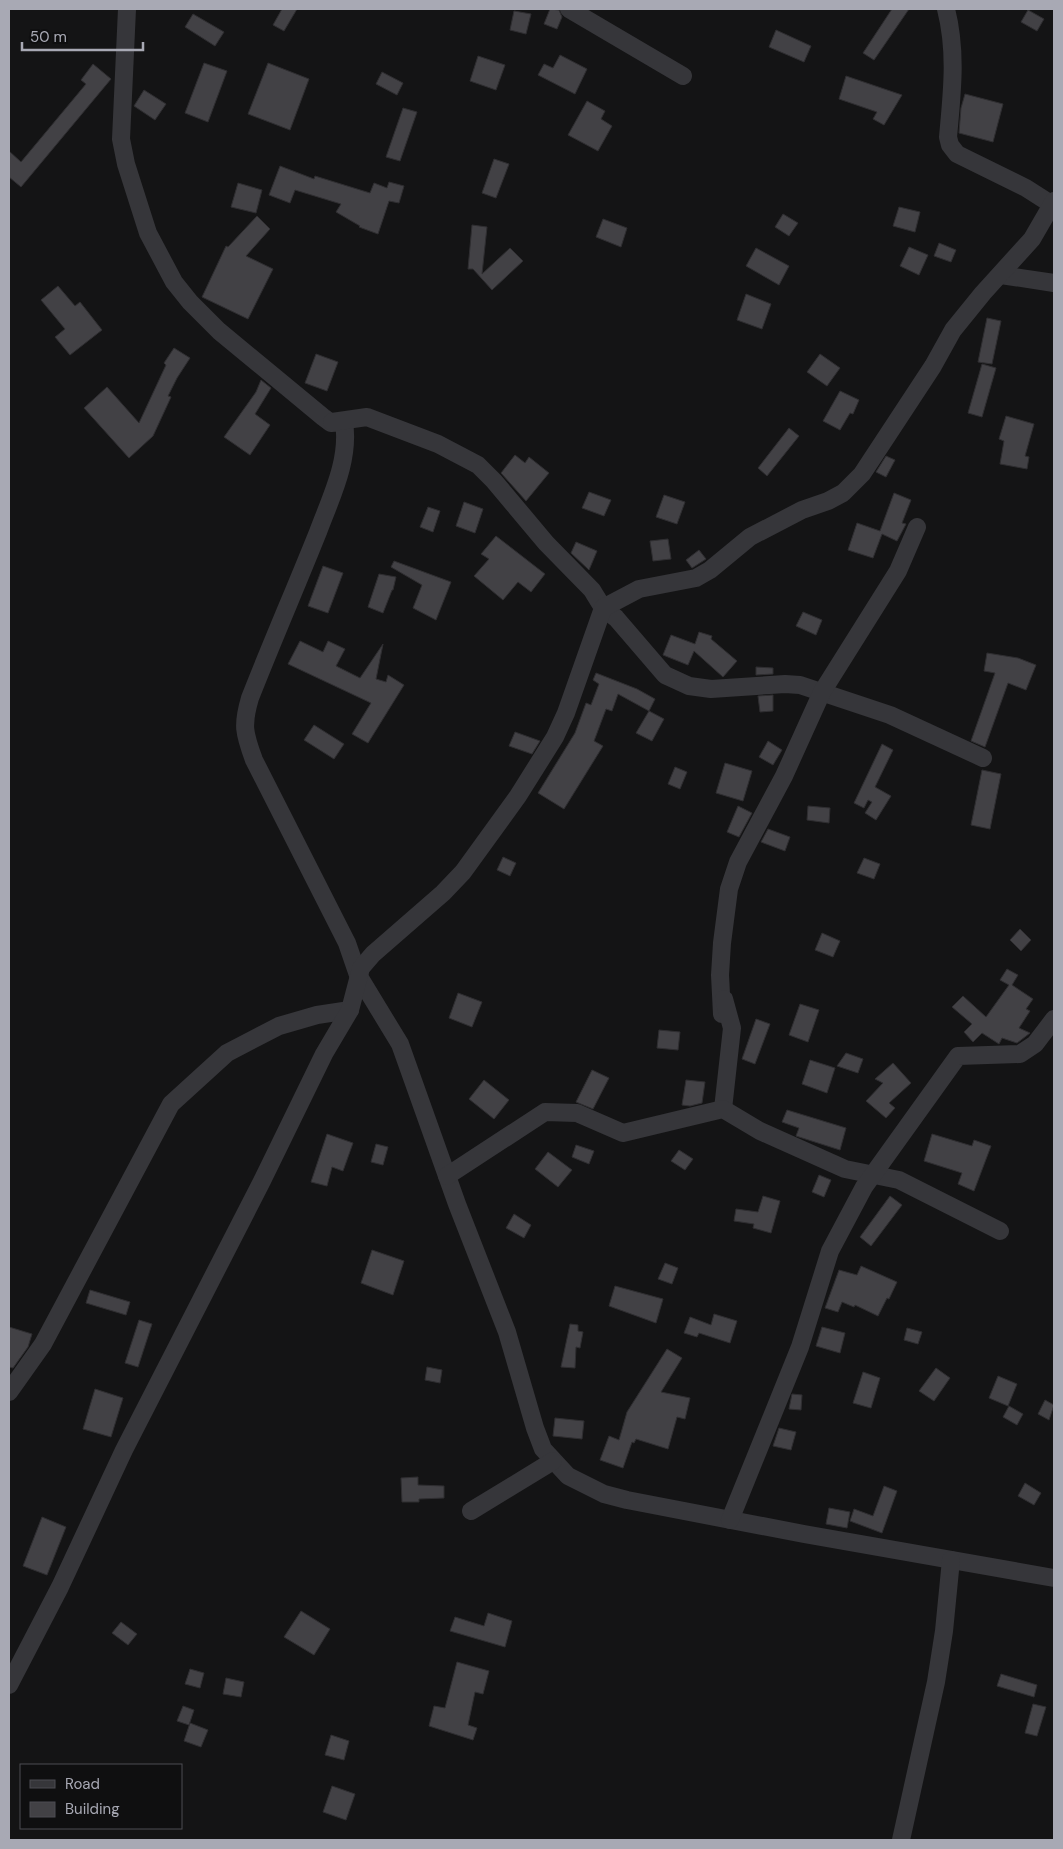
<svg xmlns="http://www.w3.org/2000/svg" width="1063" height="1849" viewBox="0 0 1063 1849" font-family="'DM Sans',sans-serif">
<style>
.building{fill:#424145;stroke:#2f2e31}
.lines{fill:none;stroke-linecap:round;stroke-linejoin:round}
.street{stroke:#36363a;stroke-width:18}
</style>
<rect width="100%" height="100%" fill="#141415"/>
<!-- building -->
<g class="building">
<polygon points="282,9 297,9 284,31 273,25"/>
<polygon points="550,9 559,10 562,17 557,29 544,24"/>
<polygon points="892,9 909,9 874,60 863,53"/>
<polygon points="1028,10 1044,19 1037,31 1021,22"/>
<polygon points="514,11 531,14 526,34 510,30"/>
<polygon points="193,14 224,32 215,46 185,27"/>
<polygon points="776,30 811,46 804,62 769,47"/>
<polygon points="560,55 587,69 575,94 538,75 544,64 553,68"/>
<polygon points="478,56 505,65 496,90 470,81"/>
<polygon points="204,63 227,71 208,122 185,113"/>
<polygon points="268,63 309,79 290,130 248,114"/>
<polygon points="93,64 111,79 21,187 9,177 9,151 21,162 86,84 81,80"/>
<polygon points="382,72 403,83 397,95 376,84"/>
<polygon points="846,76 902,95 884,125 873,119 877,112 839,99"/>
<polygon points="144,90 166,104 155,120 134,106"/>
<polygon points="965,94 1003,104 993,142 959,133 961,108"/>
<polygon points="587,101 605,111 601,119 612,126 598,151 568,135"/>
<polygon points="403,108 417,112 400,161 386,157"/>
<polygon points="494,159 509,164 496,198 482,193"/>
<polygon points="280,166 314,179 315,176 370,193 374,183 387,188 389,182 404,186 399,203 389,201 378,234 359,227 360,226 336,212 341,204 295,190 290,203 269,195"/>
<polygon points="238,183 262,190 256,213 231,207"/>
<polygon points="899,207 920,212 915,232 893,226"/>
<polygon points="783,214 798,223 789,236 775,227"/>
<polygon points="257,216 270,229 246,256 273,269 248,319 202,297 226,246 228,247"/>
<polygon points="603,219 627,228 621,247 596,237"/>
<polygon points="472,225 487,227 482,274 510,248 523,261 492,290 473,269 468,269"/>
<polygon points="939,243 956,250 951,262 934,256"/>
<polygon points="909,247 928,255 919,275 900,266"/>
<polygon points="756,248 789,266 779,285 746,266"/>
<polygon points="58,286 75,306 80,302 102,330 70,355 55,337 65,329 41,300"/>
<polygon points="746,294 771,304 762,329 737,320"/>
<polygon points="987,318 1001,321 992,364 978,362"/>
<polygon points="174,348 190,358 177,378 168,396 171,397 153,436 129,458 84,408 107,387 139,423 166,365 164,363"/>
<polygon points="316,354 338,362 327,391 305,383"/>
<polygon points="820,354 840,368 827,386 807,372"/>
<polygon points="982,364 996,368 982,417 968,413"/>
<polygon points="261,380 271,388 255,414 270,425 250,455 224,437 256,392"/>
<polygon points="840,391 859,400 853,414 850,413 840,430 823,421"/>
<polygon points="1006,416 1034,424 1025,456 1029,457 1027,469 1000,464 1004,441 999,439"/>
<polygon points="789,428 799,436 767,476 758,468"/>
<polygon points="515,455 525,463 529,457 549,473 526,501 501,473"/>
<polygon points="886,456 895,460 886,477 876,472"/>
<polygon points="589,492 611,500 604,516 582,508"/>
<polygon points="894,493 911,500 902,523 906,524 897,541 882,534 873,558 848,550 857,523 880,531"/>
<polygon points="664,495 685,502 677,524 656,517"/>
<polygon points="464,502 483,509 475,533 456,526"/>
<polygon points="428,507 440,511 433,532 420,527"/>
<polygon points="496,536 545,574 531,592 518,582 503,600 474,576 489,559 481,554"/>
<polygon points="668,539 671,559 653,561 650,541"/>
<polygon points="576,542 597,551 589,570 571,553"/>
<polygon points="699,550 706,559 692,568 686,560"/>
<polygon points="394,561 451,582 436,620 413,608 422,585 391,567"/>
<polygon points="323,566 343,573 328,613 308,606"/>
<polygon points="379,574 396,577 393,590 392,590 383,613 368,607"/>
<polygon points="803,612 822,620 816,635 796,626"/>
<polygon points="699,632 712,636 711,639 737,661 723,677 694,651 688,665 663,655 671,635 695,644"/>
<polygon points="300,641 323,652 328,641 345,649 336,666 360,678 383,644 376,679 386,682 388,675 404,685 368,743 352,734 371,703 288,664"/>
<polygon points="987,653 1018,658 1036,665 1026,690 1008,683 985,747 971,741 995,673 984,671"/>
<polygon points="756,667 773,668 773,674 756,675"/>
<polygon points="596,673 637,689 655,699 649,711 664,719 652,741 636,733 649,711 618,694 612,711 606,709 594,741 603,746 564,809 538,793 575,733 586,703 591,705 599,684 593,680"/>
<polygon points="773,695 773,711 760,712 758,696"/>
<polygon points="314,725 344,744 334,759 304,740"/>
<polygon points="515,732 540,741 532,754 509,746"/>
<polygon points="768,741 782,750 773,765 759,757"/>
<polygon points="882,744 893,750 875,787 891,796 876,820 865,813 872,802 868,800 864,808 854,803"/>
<polygon points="725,763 752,771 743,801 716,793"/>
<polygon points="675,767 687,772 680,789 668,784"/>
<polygon points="982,770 1001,774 990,829 971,825"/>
<polygon points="738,806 752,813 739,837 727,832"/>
<polygon points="808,806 830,808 829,823 807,820"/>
<polygon points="768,829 790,837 785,851 761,842"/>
<polygon points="503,857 516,863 510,876 497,870"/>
<polygon points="864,858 880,864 874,879 857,873"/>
<polygon points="1020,929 1031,940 1021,951 1010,940"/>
<polygon points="822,933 840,941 833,957 815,950"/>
<polygon points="1007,969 1018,975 1012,985 1033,999 1026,1009 1030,1011 1019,1028 1030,1033 1017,1043 1002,1038 999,1044 982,1033 973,1042 964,1032 972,1024 952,1007 963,996 986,1017 1009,985 1000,980"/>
<polygon points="458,993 482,1002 472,1027 449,1018"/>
<polygon points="800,1004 819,1010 808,1042 789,1035"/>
<polygon points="756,1019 770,1024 755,1064 742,1059"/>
<polygon points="659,1030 680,1032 678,1050 657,1048"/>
<polygon points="846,1053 863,1059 858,1073 837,1066"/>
<polygon points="810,1060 835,1068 827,1093 802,1084"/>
<polygon points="893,1063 911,1083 889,1103 895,1108 886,1118 866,1101 883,1083 875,1079"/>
<polygon points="592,1070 609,1078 593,1109 576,1102"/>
<polygon points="484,1080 509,1100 494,1119 469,1099"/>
<polygon points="686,1080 705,1082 702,1103 690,1106 682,1105"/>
<polygon points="787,1110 846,1128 840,1150 796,1136 799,1128 782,1122"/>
<polygon points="327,1134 353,1143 343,1171 332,1167 327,1186 311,1182"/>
<polygon points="932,1134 972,1146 974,1140 991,1146 974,1191 958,1184 962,1173 924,1161"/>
<polygon points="376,1144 388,1147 383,1165 371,1162"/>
<polygon points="576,1145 594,1151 589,1164 572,1157"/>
<polygon points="679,1150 693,1159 685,1170 671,1161"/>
<polygon points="548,1152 572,1170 558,1187 535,1169"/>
<polygon points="819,1175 831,1180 824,1197 812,1192"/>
<polygon points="763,1196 780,1201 771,1233 753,1228 754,1224 734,1221 736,1209 758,1212"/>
<polygon points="890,1196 902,1205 871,1246 860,1237"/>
<polygon points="514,1214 531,1225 524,1238 506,1228"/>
<polygon points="372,1250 404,1261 393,1295 361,1283"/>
<polygon points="665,1263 678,1268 672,1284 658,1279"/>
<polygon points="861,1266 897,1282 889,1299 887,1298 878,1316 855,1305 854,1307 842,1302 838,1312 825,1308 839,1270 857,1275"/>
<polygon points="615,1286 663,1299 656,1323 609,1306"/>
<polygon points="90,1290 130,1302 126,1315 86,1303"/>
<polygon points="714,1314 737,1321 730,1343 699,1333 697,1337 684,1333 690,1317 711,1325"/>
<polygon points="139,1320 152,1324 138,1367 125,1363"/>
<polygon points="570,1324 578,1325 578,1331 583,1332 580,1348 576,1347 575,1368 561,1367"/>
<polygon points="9,1327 32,1334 28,1347 13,1368 9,1367"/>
<polygon points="822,1327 845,1333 840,1353 816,1346"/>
<polygon points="907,1328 922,1332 918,1344 904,1340"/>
<polygon points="667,1349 682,1358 661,1392 690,1398 685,1419 677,1417 668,1449 636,1439 634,1443 632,1442 623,1468 600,1460 609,1436 619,1440 627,1412"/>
<polygon points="427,1367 442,1370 440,1383 425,1380"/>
<polygon points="936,1368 950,1378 934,1401 919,1391"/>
<polygon points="863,1372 880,1378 871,1408 853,1403"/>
<polygon points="998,1376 1017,1384 1008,1406 989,1398"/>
<polygon points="95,1389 123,1398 111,1437 83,1429"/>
<polygon points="792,1394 802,1395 801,1410 789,1409"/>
<polygon points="1045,1400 1054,1405 1049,1420 1038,1414"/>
<polygon points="1009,1406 1023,1414 1017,1425 1003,1417"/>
<polygon points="555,1418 584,1421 582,1439 553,1436"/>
<polygon points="779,1428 796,1432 791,1450 773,1446"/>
<polygon points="418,1477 418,1485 444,1486 444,1498 419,1499 419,1502 402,1502 401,1478"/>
<polygon points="1025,1483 1041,1493 1034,1505 1018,1496"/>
<polygon points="884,1486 897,1491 882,1533 850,1521 854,1509 873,1516"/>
<polygon points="829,1508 850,1512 847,1528 826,1524"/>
<polygon points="42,1517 66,1527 47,1575 23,1566"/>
<polygon points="301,1611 330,1629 314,1655 284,1637"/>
<polygon points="488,1613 512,1621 505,1647 450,1631 455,1617 484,1626"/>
<polygon points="121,1622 137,1634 128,1645 112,1633"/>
<polygon points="457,1662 489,1671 483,1694 475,1692 468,1725 477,1728 473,1740 429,1726 434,1706 445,1708"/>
<polygon points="190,1669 204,1673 200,1688 185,1684"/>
<polygon points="1001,1674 1037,1685 1034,1697 997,1686"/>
<polygon points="226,1678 244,1682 241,1697 223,1694"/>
<polygon points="1033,1704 1046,1707 1037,1736 1025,1733"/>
<polygon points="183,1706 194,1710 189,1725 177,1721"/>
<polygon points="190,1723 208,1730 201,1747 184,1741"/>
<polygon points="331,1735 349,1741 344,1760 325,1755"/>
<polygon points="332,1786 355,1794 346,1820 323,1812"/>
</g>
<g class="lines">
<!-- street -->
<g class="street">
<path d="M127,9l-6,130 5,25 22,69 26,49 16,20 29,29 104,86 8,6 13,-1c6,38 -13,75 -26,110 -22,55 -46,110 -68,166 -8,27 -6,35 4,62l93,183 11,32 42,69 57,160 50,128 28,96 8,21 25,27 36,18 23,6 177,34 250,44"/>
<polyline points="569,9 683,76"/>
<path d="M946,9c11,43 6,84 2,128l2,8 7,9 69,34 25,16"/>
<polyline points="1001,275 1054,283"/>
<polyline points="332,422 367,417 438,444 478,465 494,481 546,543 592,590 603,608 616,618 665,675 689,686 711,689 785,684 800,685 890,715 983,758"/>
<polyline points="722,1014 720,975 722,943 729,889 738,862 784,776 822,692 898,571 917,527"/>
<polyline points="723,1109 732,1028 724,999"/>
<polyline points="447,1176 545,1112 577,1113 623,1133 723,1109 760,1131 845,1169 899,1180 1000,1231"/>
<polyline points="9,1392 43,1344 171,1104 227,1053 279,1026 317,1015 350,1010"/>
<polyline points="471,1511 553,1461"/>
<polyline points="730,1520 800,1347 830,1251 864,1187 958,1056 1020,1054 1035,1044 1054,1019"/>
<polyline points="9,1685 60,1587 124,1450 262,1181 324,1054 350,1010 361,968 373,954 443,893 463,872 518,796 555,737 566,713 603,608 639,589 696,578 710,570 750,537 802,510 828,501 843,493 862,474 933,366 953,330 983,293 1032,239 1054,201"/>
<polyline points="901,1840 936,1682 944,1631 951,1560"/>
</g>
</g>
<!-- border -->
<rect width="1063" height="1849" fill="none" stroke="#a8a9b4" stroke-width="20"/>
<!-- legend -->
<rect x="20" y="1764" width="162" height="65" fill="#0f0f10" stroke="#4c4d52"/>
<rect x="30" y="1780" width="25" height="8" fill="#36363a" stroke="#4c4d52"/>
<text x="65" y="1789" font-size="15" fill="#a8a9b4">Road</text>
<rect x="30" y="1802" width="25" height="15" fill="#424145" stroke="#4c4d52"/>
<text x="65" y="1814" font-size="15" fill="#a8a9b4">Building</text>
<!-- scale -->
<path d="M22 42v8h121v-8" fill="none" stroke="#a8a9b4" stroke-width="2.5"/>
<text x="30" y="42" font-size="15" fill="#a8a9b4" stroke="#0f0f10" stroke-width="4" paint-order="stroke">50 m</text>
</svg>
